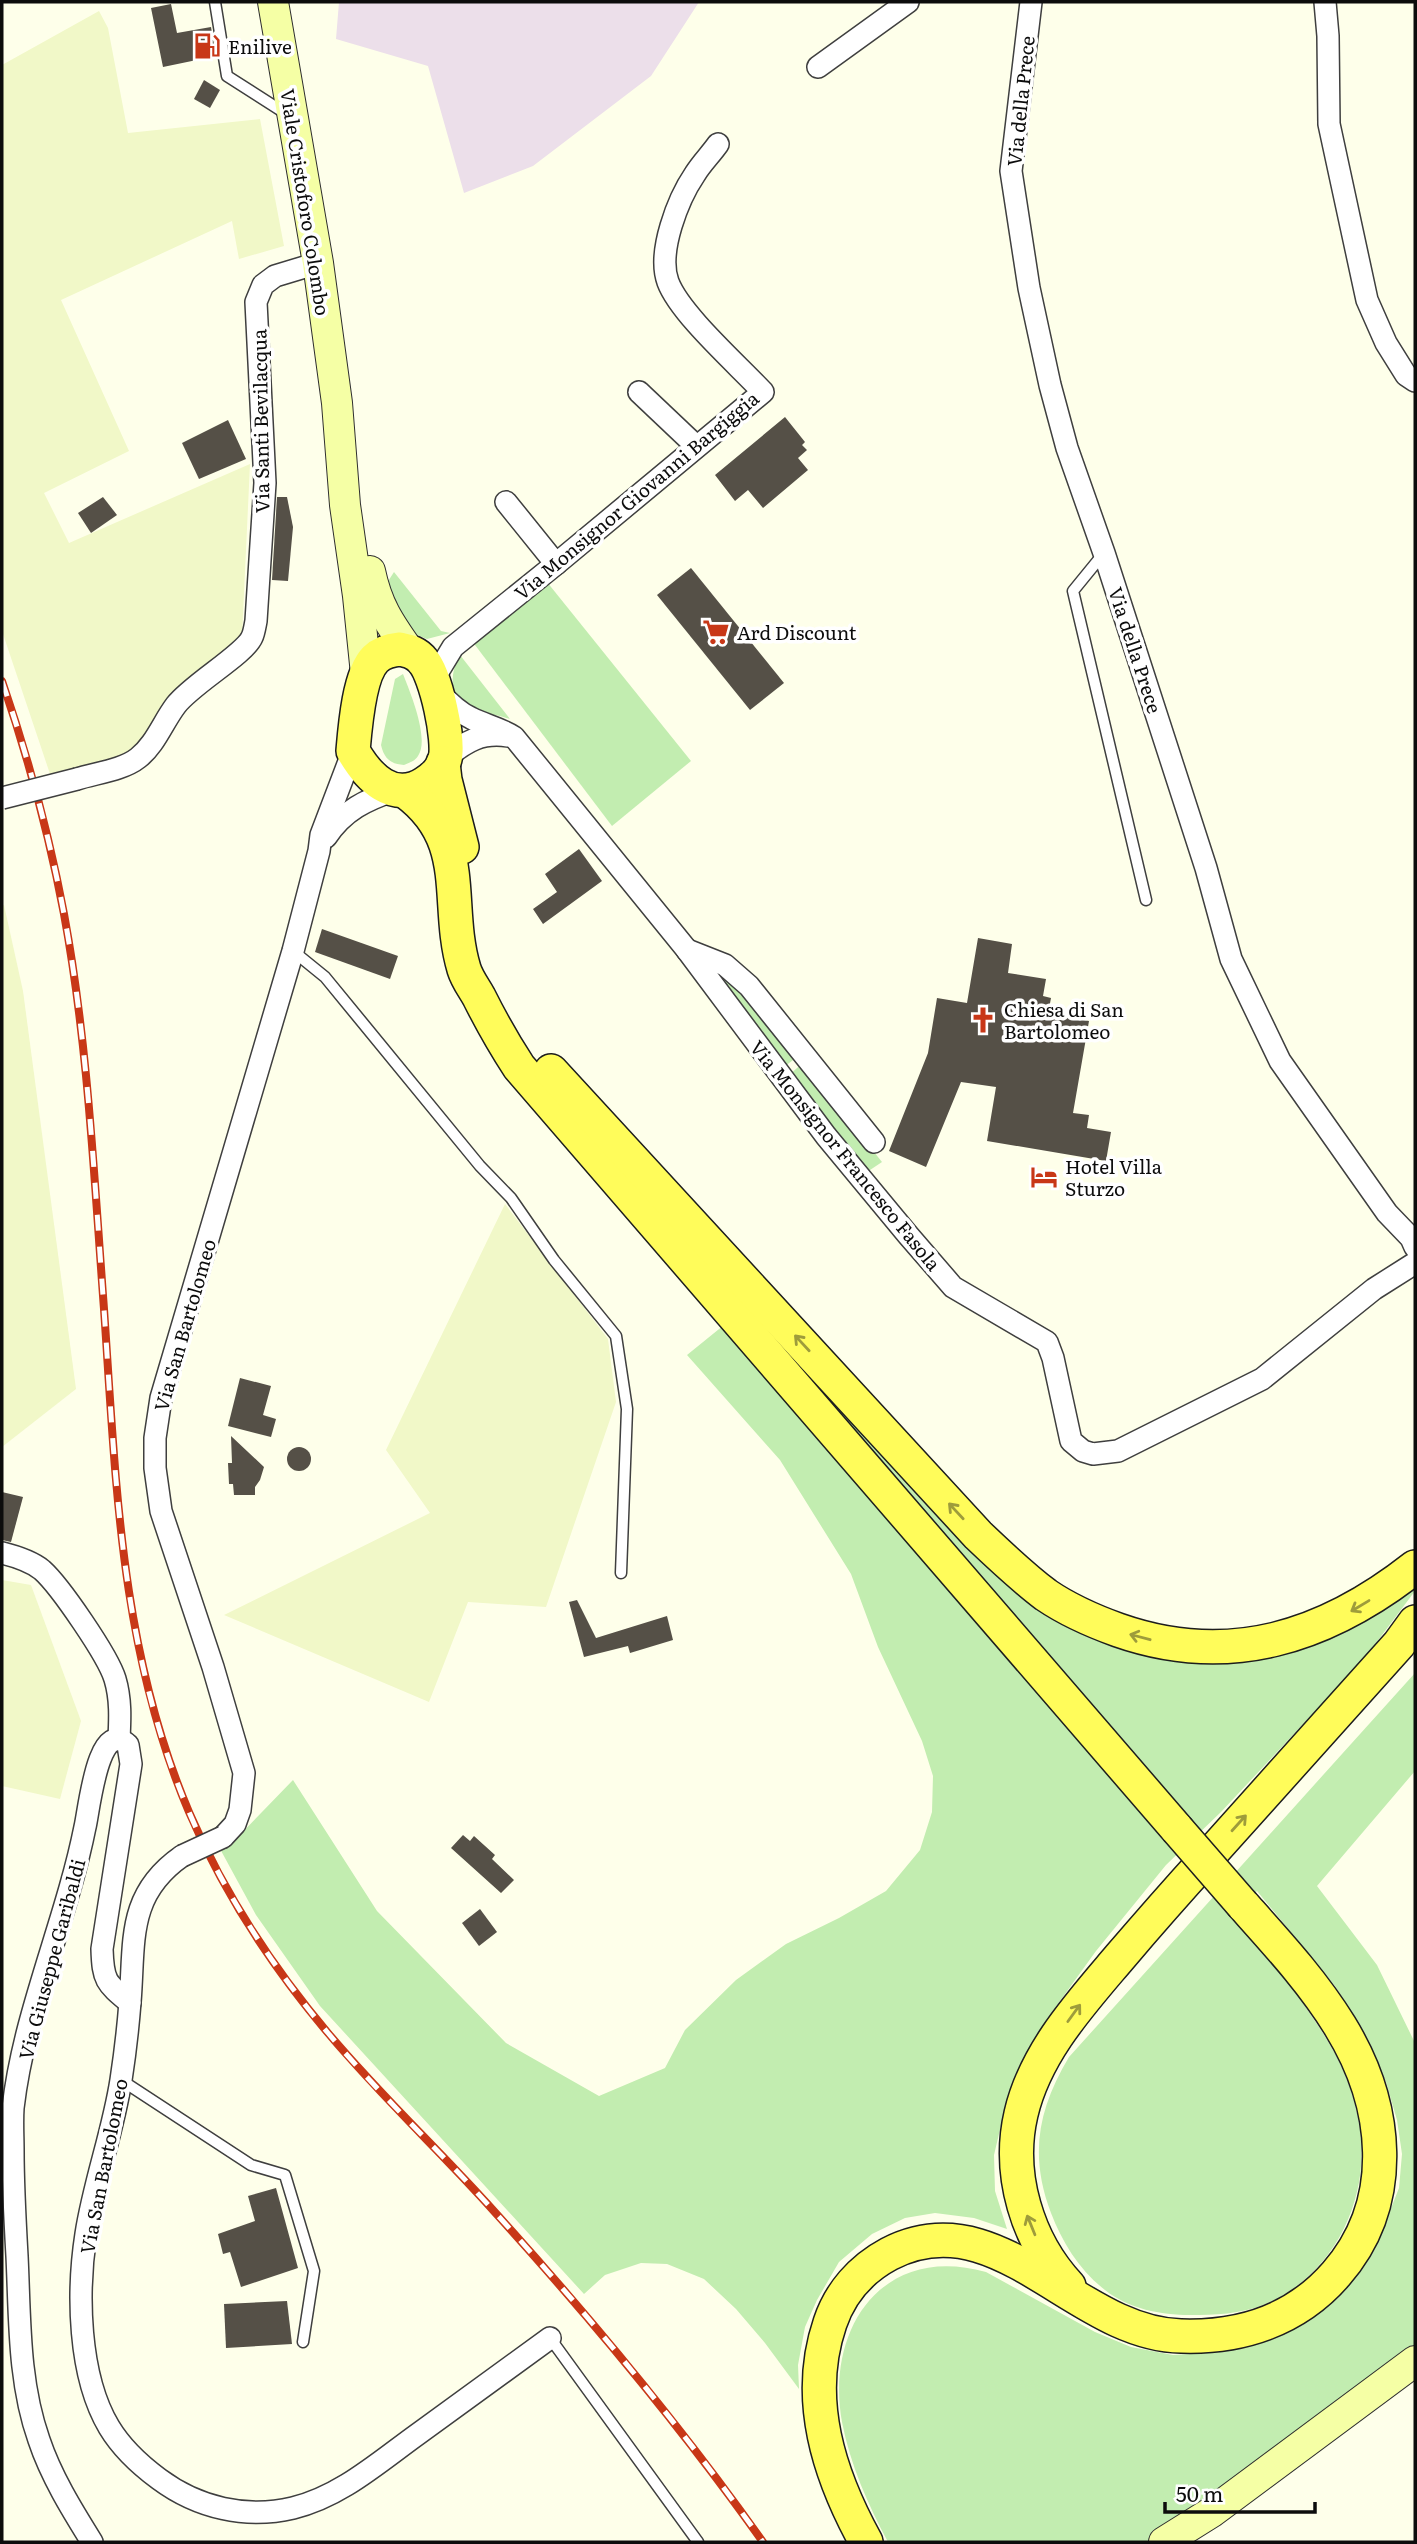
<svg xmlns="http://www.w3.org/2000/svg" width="1417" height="2544" viewBox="0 0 1417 2544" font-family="Literata,serif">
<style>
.industrial{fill:#ecdfea}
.farmland{fill:#f1f8c8}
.green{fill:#c2edb0}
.building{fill:#555047}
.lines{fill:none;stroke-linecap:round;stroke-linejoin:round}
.lane-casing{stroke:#3f3f3f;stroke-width:13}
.street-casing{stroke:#3f3f3f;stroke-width:24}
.secondary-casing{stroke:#2e2e2e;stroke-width:32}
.primary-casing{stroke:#1d1d1d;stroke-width:36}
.lane{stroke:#fff;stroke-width:10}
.street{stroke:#fff;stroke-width:21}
.secondary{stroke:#f5ffa5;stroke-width:30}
.primary{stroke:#fffc5a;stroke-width:33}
.rail-casing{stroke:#c83717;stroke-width:8}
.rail{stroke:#fff;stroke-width:5;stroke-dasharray:16;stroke-linecap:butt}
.street-bridge-casing{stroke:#3f3f3f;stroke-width:24;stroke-linecap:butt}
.primary-bridge-casing{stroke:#1d1d1d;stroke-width:36;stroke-linecap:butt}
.street-bridge{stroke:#fff;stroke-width:21}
.primary-bridge{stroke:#fffc5a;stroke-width:33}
.oneway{stroke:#9e9c3b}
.labels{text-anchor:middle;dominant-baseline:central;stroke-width:7;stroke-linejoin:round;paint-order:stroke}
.poi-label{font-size:19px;fill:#0c0c0c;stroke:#fff;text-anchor:start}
.street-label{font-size:19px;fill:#0c0c0c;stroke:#fff}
</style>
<rect width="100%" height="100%" fill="#feffea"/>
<!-- industrial -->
<polygon class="industrial" points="339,2 699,2 651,76 533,166 464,193 428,66 336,39"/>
<!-- farmland -->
<g class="farmland">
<polygon points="99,11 108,28 128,133 260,119 284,246 239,259 232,221 61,300 129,451 44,493 69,543 250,464 242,636 128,753 89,767 50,774 2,631 2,65"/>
<polygon points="4,905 23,991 76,1389 2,1447 2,906"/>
<polygon points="505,1204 608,1339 616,1402 546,1607 468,1602 429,1702 224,1615 430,1513 386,1450"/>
<polygon points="2,1580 31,1585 81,1721 60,1799 2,1786"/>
</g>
<!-- green -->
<g class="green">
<polygon points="394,572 441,631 450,633 427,639 407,631 385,586"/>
<polygon points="547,582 691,761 612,826 472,641"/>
<path d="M460,655l50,64c-11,-4 -22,-5 -34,-8 -27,-7 -28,-36 -16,-56z"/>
<path d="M403,674c7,18 27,65 15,82 -3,5 -9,7 -14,9 -14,-1 -20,-7 -23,-20l14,-66z"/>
<polygon points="727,977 747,992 797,1057 784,1067 722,981"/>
<polygon points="803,1063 882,1162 867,1172 790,1074"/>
<polygon points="751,1312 979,1551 1166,1656 1412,1588 1415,1591 1364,1659 1221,1812 1166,1865 1096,1951 1047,2019 1020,2065 1006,2104 994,2155 995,2191 1007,2229 974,2218 935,2213 905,2218 872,2234 839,2262 817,2300 805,2327 798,2365 799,2389 765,2343 736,2309 704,2279 667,2264 641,2263 605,2275 584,2294 320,2006 256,1915 219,1847 234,1841 293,1780 377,1911 506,2043 599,2096 665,2068 685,2030 736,1980 786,1944 839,1918 886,1891 920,1850 932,1812 933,1776 922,1741 878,1647 851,1574 780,1460 687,1355 724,1325 1163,1840 1177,1829"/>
<path d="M1415,1673v98l-98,115 60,79 38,78v309l-226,164 -43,26h-258c-20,-37 -38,-78 -46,-120 -17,-95 42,-179 144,-150l109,60 36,15 42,8 34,-2 37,-5 29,-10 77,-57 25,-32 24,-61 3,-34 -5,-34 -11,-38 -22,-49 -29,-47 -78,-95 -14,14c14,24 28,49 43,73 32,49 60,80 72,140 16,75 -22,158 -95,187 -22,9 -49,10 -73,10 -29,0 -61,-6 -85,-25 -25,-19 -43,-48 -54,-77 -22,-58 -13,-104 18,-156z"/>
</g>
<!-- building -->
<g class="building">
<polygon points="171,4 177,33 211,27 216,56 163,67 151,8"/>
<polygon points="204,80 220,90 210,108 194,99"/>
<polygon points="785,417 805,442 802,445 807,450 798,458 808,470 763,508 748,490 735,501 715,475"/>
<polygon points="228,420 246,459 199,479 182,443"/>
<polygon points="103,497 117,515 91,533 78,513"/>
<polygon points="277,497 287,497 293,527 288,581 272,580"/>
<polygon points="691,568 784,683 750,710 657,595"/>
<polygon points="579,849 602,881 543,924 533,909 557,892 545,874"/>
<polygon points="322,929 398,956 390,979 315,952"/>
<polygon points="978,938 1012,944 1008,973 1046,979 1043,996 1051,998 1048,1014 1089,1021 1073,1113 1089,1115 1087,1128 1111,1132 1106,1161 987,1141 996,1087 961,1082 926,1167 889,1151 928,1053 937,998 967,1003"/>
<polygon points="240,1378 271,1386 263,1415 276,1419 271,1437 228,1426"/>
<polygon points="231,1436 264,1467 260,1480 255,1487 255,1495 234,1495 233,1484 229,1484 228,1463 232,1463"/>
<circle cx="299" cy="1459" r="12"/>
<polygon points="2,1492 23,1497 11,1542 2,1540"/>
<polygon points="577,1600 596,1638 667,1616 673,1640 630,1653 628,1646 584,1657 569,1602"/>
<polygon points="463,1835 470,1841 474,1836 495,1855 492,1859 514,1880 501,1893 451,1848"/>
<polygon points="480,1909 497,1932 479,1946 462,1923"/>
<polygon points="276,2188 298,2268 241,2287 230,2252 223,2254 218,2234 255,2221 248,2196"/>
<polygon points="287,2301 292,2344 226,2348 224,2304"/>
</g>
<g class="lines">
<!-- lane casing -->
<g class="lane-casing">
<g id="lane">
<polyline points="215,2 227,76 288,115"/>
<polyline points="1104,553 1073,591 1146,900"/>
<polyline points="293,951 325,977 480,1166 511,1198 554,1260 616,1336 627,1409 621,1573"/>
<polyline points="121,2080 251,2165 285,2175 314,2271 303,2342"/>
<polyline points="550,2338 698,2542"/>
</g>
</g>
<!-- street casing -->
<g class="street-casing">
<g id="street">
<polyline points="1031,2 1011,171 1029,288 1050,385 1067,448 1104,553 1206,868 1231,959 1280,1061 1387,1213 1411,1238 1415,1247"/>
<polyline points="1325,2 1328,36 1329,124 1367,300 1386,343 1406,375 1415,381"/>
<polyline points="818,67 908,2"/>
<polyline points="639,392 696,446"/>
<polyline points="506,502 556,564"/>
<path d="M433,680l20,-33 103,-83 207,-172c-25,-27 -83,-78 -95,-110 -11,-30 10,-83 27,-108 6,-10 16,-20 23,-30"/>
<path d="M439,692c9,10 19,20 32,26 14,7 29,10 43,19l173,213 139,186 82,99 45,52 94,55 6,16 18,83 12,10 10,3 25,-3 144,-72 112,-90 41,-26"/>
<path d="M446,758c20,-17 36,-26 62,-22"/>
<path d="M77,779c19,-6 46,-9 61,-21 17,-13 25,-36 38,-53 16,-21 69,-51 76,-68 2,-4 3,-11 4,-16l9,-138 -9,-181 7,-17 12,-9 43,-13"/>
<path d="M326,837c18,-27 40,-37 69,-47"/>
<polyline points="687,950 725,965 749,986 874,1142"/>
<path d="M2,1553c12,3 30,9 40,17 18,16 66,86 73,109 6,20 5,40 4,60"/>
<polyline points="223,1837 235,1824 240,1810 244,1773 213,1667 161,1511 155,1468 155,1438 161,1398 293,951 319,851 321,835 353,751"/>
<path d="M182,1856c-56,39 -47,86 -52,146 -2,26 -5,52 -9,78 -8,52 -27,102 -35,154 -9,58 -8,141 23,193 12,20 31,38 50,52 39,29 87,40 134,29 47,-11 86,-46 125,-74 44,-32 88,-64 132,-96"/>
<path d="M92,2542c-20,-32 -41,-66 -53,-102 -21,-59 -19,-123 -22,-184 -2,-35 -4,-70 -4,-105 0,-14 -1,-29 0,-43 11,-96 53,-186 72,-281 4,-16 13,-111 43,-82l3,19 -29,185c1,32 4,34 28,54"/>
</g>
</g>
<!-- secondary casing -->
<g class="secondary-casing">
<g id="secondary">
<polyline points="273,2 318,263 337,403 345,505 358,596 366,674"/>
<path d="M370,571c7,34 19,52 39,80"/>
<polyline points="1164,2542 1212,2512 1415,2361"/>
</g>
</g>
<!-- primary casing -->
<g class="primary-casing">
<g id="primary">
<path d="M400,649c9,2 17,4 23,12 13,14 27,80 22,98 -2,10 -12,19 -20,24 -32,21 -57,-6 -72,-32 2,-23 6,-76 22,-92 7,-7 15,-9 25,-10z"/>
<polyline points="443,763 445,780 462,847"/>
<path d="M406,792c66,49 38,110 58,177 3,10 10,19 15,28 12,24 25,47 40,70l658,762"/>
<path d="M551,1071l427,464c22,21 44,42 68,60 22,15 47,26 72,35 111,39 208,7 297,-63"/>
<path d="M1069,2286c-42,-45 -62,-112 -48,-172 14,-61 59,-110 98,-156 29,-34 58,-67 88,-100 64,-71 128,-142 192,-214l16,-22"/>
<path d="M866,2542c-37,-67 -62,-143 -36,-219 10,-30 31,-54 59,-69 109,-57 186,80 292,82 60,2 115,-16 155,-62 63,-72 52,-170 4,-248 -27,-44 -63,-83 -97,-121"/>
</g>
</g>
<!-- lane -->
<use href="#lane" class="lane"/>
<!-- street -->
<use href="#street" class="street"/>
<!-- secondary -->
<use href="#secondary" class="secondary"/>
<!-- primary -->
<use href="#primary" class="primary"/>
<!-- rail casing -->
<g class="rail-casing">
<path id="rail" d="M2,681c26,76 47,153 62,233 24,130 30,263 40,395 12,173 16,341 85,503 34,79 84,156 139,221 52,62 111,117 164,176 97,107 188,216 271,333"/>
</g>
<!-- rail -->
<use href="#rail" class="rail"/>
<!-- street-bridge casing -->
<g class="street-bridge-casing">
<g id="street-bridge">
<polyline points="2,798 77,779"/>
<polyline points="182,1856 223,1837"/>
</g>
</g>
<!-- primary-bridge casing -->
<g class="primary-bridge-casing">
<polyline id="primary-bridge" points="1177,1829 1243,1905"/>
</g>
<!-- street-bridge -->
<use href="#street-bridge" class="street-bridge"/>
<!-- primary-bridge -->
<use href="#primary-bridge" class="primary-bridge"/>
</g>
<!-- one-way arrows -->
<defs><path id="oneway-shaft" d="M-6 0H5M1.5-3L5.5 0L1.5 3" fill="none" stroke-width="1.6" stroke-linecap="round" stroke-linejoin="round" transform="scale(1.75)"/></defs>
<g class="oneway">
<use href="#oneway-shaft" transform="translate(802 1343) rotate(-133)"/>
<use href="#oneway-shaft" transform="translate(956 1511) rotate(-133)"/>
<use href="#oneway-shaft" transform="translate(1360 1606) rotate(149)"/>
<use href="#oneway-shaft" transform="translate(1140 1637) rotate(-165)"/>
<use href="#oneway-shaft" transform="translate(1239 1823) rotate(-48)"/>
<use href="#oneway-shaft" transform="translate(1074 2013) rotate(-54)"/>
<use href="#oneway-shaft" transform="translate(1031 2225) rotate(-112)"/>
</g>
<!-- icons -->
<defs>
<g id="fuel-bare" transform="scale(2.1)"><path d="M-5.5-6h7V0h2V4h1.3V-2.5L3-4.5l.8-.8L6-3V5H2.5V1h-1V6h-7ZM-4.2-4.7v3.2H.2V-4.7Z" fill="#c83717" stroke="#fff" stroke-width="2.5" paint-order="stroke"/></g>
<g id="supermarket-bare" transform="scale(2.1)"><path d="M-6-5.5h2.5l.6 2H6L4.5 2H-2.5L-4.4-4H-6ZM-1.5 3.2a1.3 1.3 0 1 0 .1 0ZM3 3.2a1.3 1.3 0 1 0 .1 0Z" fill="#c83717" stroke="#fff" stroke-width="2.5" paint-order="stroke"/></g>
<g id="church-bare" transform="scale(2.1)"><path d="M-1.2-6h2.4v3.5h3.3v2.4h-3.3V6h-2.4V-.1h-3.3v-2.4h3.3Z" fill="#c83717" stroke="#fff" stroke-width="2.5" paint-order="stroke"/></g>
<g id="hotel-bare" transform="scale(2.1)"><path d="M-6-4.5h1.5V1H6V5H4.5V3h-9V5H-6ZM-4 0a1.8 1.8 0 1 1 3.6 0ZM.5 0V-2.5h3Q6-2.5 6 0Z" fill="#c83717" stroke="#fff" stroke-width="2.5" paint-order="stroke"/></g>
</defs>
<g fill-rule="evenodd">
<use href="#fuel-bare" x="207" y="46"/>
<use href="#supermarket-bare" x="716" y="632"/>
<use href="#church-bare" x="983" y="1020"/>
<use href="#hotel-bare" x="1044" y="1177"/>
</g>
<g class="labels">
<!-- poi labels -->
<g class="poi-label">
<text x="228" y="46">Enilive</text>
<text x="737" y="632">Ard Discount</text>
<text x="1004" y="1009">Chiesa di San<tspan x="1004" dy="22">Bartolomeo</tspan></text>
<text x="1065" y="1166">Hotel Villa<tspan x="1065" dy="22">Sturzo</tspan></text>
</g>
<!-- street labels -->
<g class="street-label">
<text transform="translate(1020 101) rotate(-84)">Via della Prece</text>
<text transform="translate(306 202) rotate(81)">Viale Cristoforo Colombo</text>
<text transform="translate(260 421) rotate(-91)">Via Santi Bevilacqua</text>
<text transform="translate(636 495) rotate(-40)">Via Monsignor Giovanni Bargiggia</text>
<text transform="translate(1136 650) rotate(72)">Via della Prece</text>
<text transform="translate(846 1155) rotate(51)">Via Monsignor Francesco Fasola</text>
<text transform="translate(184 1325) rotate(-74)">Via San Bartolomeo</text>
<text transform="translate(51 1959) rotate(-75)">Via Giuseppe Garibaldi</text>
<text transform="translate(103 2166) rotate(-79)">Via San Bartolomeo</text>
</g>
</g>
<!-- border -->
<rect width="1417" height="2544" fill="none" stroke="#0c0c0c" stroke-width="7"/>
<!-- scale -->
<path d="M1165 2502v10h150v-10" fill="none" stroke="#0c0c0c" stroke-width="3.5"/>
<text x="1176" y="2502" font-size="21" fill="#0c0c0c" stroke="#ffffff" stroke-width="5" paint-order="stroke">50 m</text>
</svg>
